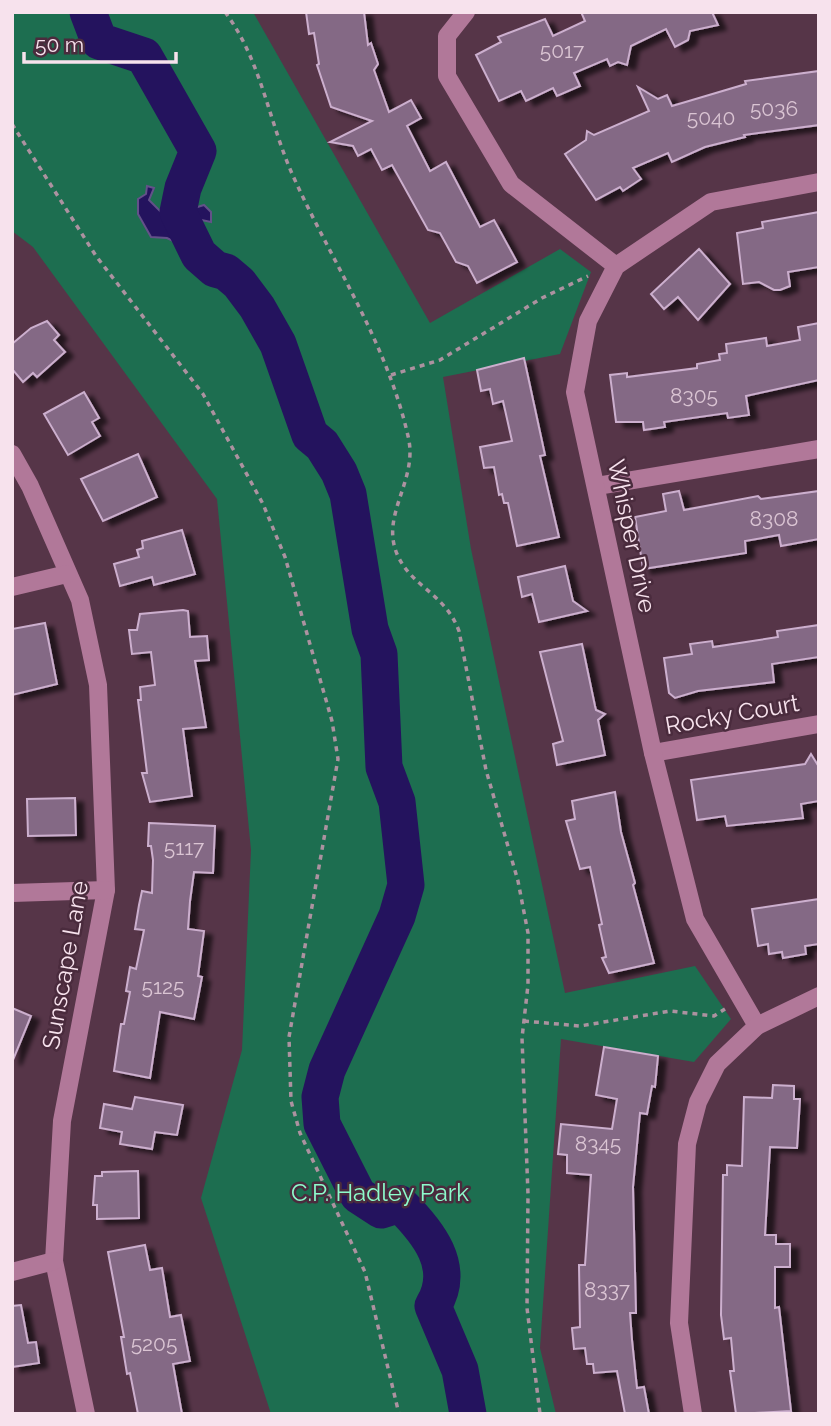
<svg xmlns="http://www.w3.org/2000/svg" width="831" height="1426" viewBox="0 0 831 1426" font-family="Raleway,sans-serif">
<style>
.green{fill:#1d6e50}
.water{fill:#24135e;stroke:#635189;stroke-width:2}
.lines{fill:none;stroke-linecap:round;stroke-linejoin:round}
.river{stroke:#24135e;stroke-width:37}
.building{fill:#846985;stroke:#ccafce;stroke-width:2;filter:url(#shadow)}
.path{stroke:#ac92a0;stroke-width:3.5;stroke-dasharray:5 5;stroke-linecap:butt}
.minor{stroke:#b17899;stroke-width:18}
.labels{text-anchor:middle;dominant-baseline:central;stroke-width:5;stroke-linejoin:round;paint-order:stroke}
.number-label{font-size:21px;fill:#dac4d3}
.street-label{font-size:24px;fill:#f7e2ed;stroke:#4a2b3d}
.park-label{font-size:24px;fill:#8dfccc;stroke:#4a2b3d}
</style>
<defs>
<filter id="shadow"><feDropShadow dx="8" dy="4.5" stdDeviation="2" flood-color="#0009"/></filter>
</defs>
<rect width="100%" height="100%" fill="#563548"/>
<!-- green -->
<polygon class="green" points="12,12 253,12 430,323 560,249 591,272 560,354 443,377 471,549 565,993 695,966 731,1019 694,1062 561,1039 540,1348 556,1414 271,1414 201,1198 242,1050 251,850 217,499 33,247 12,231"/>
<!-- water -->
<polygon class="water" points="180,183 182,206 188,210 204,205 211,212 211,222 192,218 191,240 181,245 167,238 151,237 138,214 138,199 146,194 147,186 154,188 149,200 165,216 172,212 173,196"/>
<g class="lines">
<!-- river -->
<path class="river" d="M88,12l11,29 45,15 54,95 -15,37 -5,24 21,43 16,14 11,3 13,11 18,24 21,37 32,91 12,10 17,27 9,22 22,135 9,25 5,113 13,35 9,83 -9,31 -70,154 -7,27 2,27 36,71 23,15 19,-6c28,28 57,63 33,102l27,64 8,44"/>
</g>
<!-- building -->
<g class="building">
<polygon points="306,12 364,12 368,45 371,43 378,64 374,70 389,112 411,100 421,118 407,126 430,171 446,162 480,227 494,220 517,262 477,283 468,266 456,262 440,233 428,230 392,165 382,170 371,149 358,156 353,146 330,142 372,121 331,107 317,65 319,64 314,33 309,34"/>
<polygon points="581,12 712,12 718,25 690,31 688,40 675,47 666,29 631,46 627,65 618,62 610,66 607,59 574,73 580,86 557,96 553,88 526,101 521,91 499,101 476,55 501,42 498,37 545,19 553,36 585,21"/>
<polygon points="819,71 819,125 744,135 745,137 705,147 672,162 668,153 633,168 641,179 623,191 620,187 596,200 565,154 586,140 587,131 594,135 649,111 638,87 658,99 667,95 672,106 746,84 745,81"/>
<polygon points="819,212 819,267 788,272 790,286 780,290 774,290 759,282 743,284 737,233 763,228 762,222"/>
<polygon points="699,249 730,284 698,320 678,297 664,309 651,294"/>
<polygon points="47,321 59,335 54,340 65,352 37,377 33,373 23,382 12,369 12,344 31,328"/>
<polygon points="819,323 819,380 746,396 749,415 728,418 727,413 664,422 665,427 644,430 643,422 616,422 610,375 627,373 627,377 697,368 697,364 720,360 719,354 727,353 726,344 766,338 767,346 800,340 798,327"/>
<polygon points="524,358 545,455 540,456 559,537 517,546 508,503 504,503 502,494 499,495 494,467 484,468 480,447 512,441 503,401 493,404 490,389 481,391 477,370"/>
<polygon points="84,392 99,418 92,422 100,436 68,455 44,414"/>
<polygon points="138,454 157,497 103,521 81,479"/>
<polygon points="679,491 684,510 758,496 761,499 819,491 819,539 781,546 779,535 745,541 746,553 643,569 635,517 666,511 663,494"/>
<polygon points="182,530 195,574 154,585 152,577 120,586 114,564 139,557 137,550 143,548 142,541"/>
<polygon points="565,566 573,601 587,611 539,622 532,594 522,597 518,577"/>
<polygon points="183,610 188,611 190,637 207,636 209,660 195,661 206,727 183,729 192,796 150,802 142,773 147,773 138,700 141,700 140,687 155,685 151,652 132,654 129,630 137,630 140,614"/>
<polygon points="45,623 57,684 12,695 12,629"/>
<polygon points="819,625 819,657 772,664 774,682 698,691 675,698 669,693 664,658 692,654 690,644 712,641 713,647 778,637 777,631"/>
<polygon points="582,644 595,706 596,710 605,714 598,720 605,755 557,765 553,744 563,741 540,652"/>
<polygon points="811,754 819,767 819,801 801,804 803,818 727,826 725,816 697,820 691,780 805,764"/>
<polygon points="615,792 621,832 635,883 633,885 654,963 609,973 602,958 606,957 599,925 602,924 590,867 580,869 566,821 575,819 572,801"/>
<polygon points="75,798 76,835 28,836 27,799"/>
<polygon points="149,823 215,826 213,873 194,872 190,901 188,929 204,931 198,976 202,977 194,1019 160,1012 150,1078 114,1071 121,1024 124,1024 130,992 126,991 130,967 136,969 144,930 135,929 139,905 142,891 152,893 153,860 151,846 148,846"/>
<polygon points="819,899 819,944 805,946 806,954 783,958 782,952 769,954 768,944 758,946 752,909"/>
<polygon points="12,1008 31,1016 13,1060 12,1060"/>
<polygon points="604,1047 658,1056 655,1087 652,1086 647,1114 640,1113 633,1187 636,1313 630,1313 632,1340 637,1388 644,1387 649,1414 625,1414 617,1371 594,1373 593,1364 587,1364 585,1348 574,1349 572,1328 580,1327 579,1265 585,1265 591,1175 567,1173 567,1155 558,1154 561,1124 612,1129 617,1099 596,1095"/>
<polygon points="773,1085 794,1086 794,1099 800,1099 797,1148 770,1147 765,1235 776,1235 776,1244 790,1244 790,1267 775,1267 775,1308 779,1307 791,1411 736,1414 730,1371 734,1371 731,1338 724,1339 721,1315 723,1175 727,1175 727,1165 742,1166 744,1097 772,1098"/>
<polygon points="135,1097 183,1105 177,1135 155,1132 152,1149 120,1144 122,1132 100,1128 104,1104 132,1109"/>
<polygon points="138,1171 139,1218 97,1219 97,1205 93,1205 95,1176 102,1176 102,1172"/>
<polygon points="145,1245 150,1270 162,1268 170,1317 181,1315 190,1361 173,1364 182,1414 138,1414 130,1373 127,1374 121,1337 124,1337 108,1252"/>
<polygon points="21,1305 28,1343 36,1342 39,1363 12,1367 12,1306"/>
</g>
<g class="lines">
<!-- path -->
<g class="path">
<path d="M225,12c37,49 44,112 69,166 39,86 93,165 114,258 11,44 -28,78 -11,118 14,33 48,39 62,77l27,139 32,111 10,52v52l-6,53 6,156 -1,114 13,106"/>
<polyline points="12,124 96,256 203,394 263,504 285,557 332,721 338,759 289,1037 291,1101 300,1133 365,1272 399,1414"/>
<polyline points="391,375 440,360 542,298 588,276"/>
<polyline points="524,1021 580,1026 670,1011 714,1016 725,1009"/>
</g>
<!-- minor -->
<g class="minor">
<polyline points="466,12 447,36 447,76 511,184 616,266"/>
<polyline points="12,454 30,486 80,600 98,685 106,890 62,1121 54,1261 86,1414"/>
<polyline points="597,486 819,449"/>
<polyline points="12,587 67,574"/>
<polyline points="653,753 819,724"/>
<polyline points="12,893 106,890"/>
<polyline points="757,1026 695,919 653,753 575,392 588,321 616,266 711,202 819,182"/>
<polyline points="12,1272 54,1261"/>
<polyline points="693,1414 679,1323 687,1144 698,1102 717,1064 757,1026 819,996"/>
</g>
</g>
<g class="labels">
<!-- number labels -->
<g class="number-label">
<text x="562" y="50">5017</text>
<text x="774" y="108">5036</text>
<text x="711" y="117">5040</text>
<text x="694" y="395">8305</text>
<text x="774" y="518">8308</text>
<text x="184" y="847">5117</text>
<text x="163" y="986">5125</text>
<text x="598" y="1143">8345</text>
<text x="607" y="1289">8337</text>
<text x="154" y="1343">5205</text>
</g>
<!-- street labels -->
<g class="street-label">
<text transform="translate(632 536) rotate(78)">Whisper Drive</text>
<text transform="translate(732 714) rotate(-10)">Rocky Court</text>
<text transform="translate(65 965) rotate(-80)">Sunscape Lane</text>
</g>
<!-- park labels -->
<g class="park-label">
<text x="380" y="1192">C.P. Hadley Park</text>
</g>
</g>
<!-- border -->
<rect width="831" height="1426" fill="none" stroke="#f7e2ed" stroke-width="28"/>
<!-- scale -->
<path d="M24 52v10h152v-10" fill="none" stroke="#f7e2ed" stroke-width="3.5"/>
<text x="35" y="52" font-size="21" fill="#f7e2ed" stroke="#4a2b3d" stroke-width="5" paint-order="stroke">50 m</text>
</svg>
